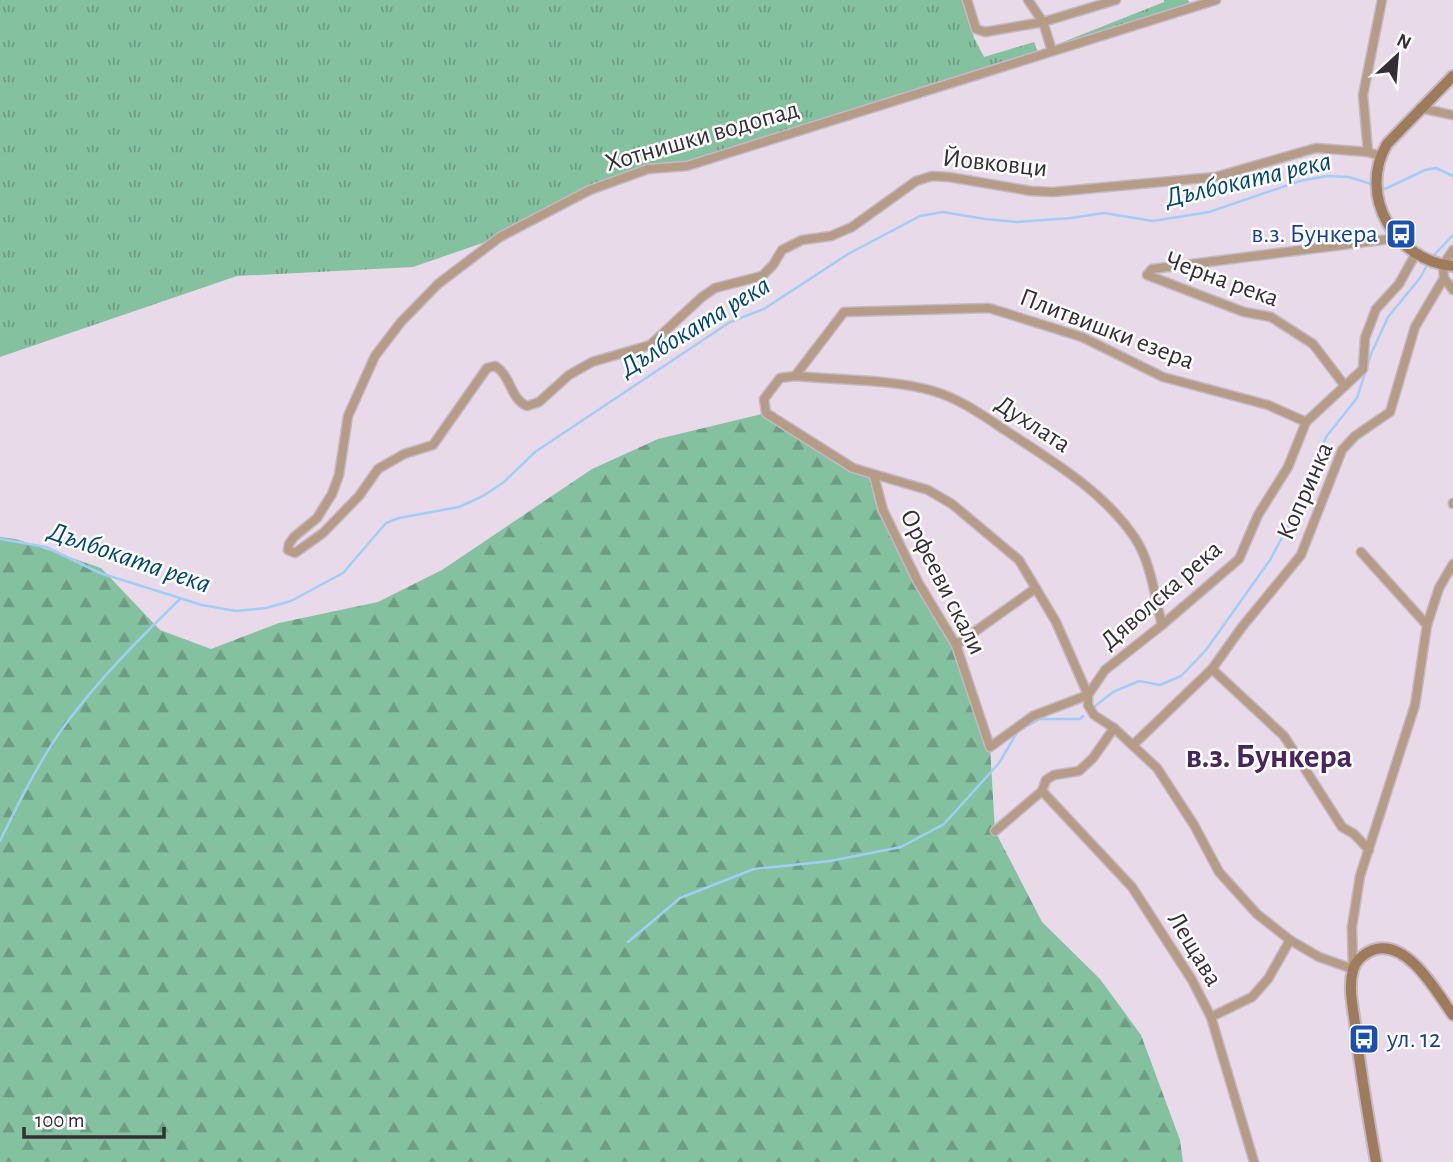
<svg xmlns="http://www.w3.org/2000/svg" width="1453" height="1162" viewBox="0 0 1453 1162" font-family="'Alegreya Sans',sans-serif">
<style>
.grass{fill:url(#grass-tufts)}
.forest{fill:url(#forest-firs)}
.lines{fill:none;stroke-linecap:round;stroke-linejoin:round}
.stream{stroke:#a0cef6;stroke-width:2.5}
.street-casing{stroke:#c5b8c5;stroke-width:11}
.secondary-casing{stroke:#c5b8c5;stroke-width:14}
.street{stroke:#b49c86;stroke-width:8}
.secondary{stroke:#9e7b5a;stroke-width:10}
.labels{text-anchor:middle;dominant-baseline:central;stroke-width:5;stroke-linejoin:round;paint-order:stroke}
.street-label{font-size:26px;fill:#352f35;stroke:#fff}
.transit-label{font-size:26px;fill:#164399;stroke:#fff;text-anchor:end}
.water-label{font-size:28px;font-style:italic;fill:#004774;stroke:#fff}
.district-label{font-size:33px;font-weight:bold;fill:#49255d;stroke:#fff}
</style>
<defs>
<pattern id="grass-tufts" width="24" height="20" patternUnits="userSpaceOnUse" patternTransform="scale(1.75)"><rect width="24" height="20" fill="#84c19f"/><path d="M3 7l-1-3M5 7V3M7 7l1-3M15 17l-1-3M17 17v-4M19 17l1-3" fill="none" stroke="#6d9d82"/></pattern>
<pattern id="forest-firs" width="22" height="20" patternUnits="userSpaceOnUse" patternTransform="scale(1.75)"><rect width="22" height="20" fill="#84c19f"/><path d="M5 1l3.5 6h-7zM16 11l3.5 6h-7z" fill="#6d9d82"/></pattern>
</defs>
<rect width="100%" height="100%" fill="#e9dae9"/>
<!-- grass -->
<polygon class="grass" points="0,0 964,0 974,38 984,57 1034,42 1038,52 1164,2 1164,0 1188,0 1192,7 687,166 648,169 590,190 500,237 413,267 237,276 0,357"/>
<!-- forest -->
<polygon class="forest" points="766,413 874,476 883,510 956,645 990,747 995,831 1042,922 1100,979 1141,1035 1180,1140 1183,1162 0,1162 0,537 16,539 101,568 160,630 211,649 279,623 378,602 442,570 592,469 658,439"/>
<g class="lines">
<!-- stream -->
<g class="stream">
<polyline points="1380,187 1385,189 1425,170 1436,168 1453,176"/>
<polyline points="1433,256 1453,235"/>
<polyline points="0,539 46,547 100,573 202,605 236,611 266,608 291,601 343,573 386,523 399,518 459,507 483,496 504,482 535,452 730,322 764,309 848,254 920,216 943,212 985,219 1017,222 1071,218 1104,213 1153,221 1209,212 1300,181 1327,176 1349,177 1374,185"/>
<polyline points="1094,707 1113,692 1139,681 1160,685 1181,676 1206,650 1270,560 1292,519 1326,437 1357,398 1371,354 1388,317 1420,278 1429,262"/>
<path d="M0,841c19,-39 39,-80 65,-116 34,-46 75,-87 115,-126"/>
<polyline points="628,942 680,898 754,869 830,861 901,847 944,824 999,763 1018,731 1040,719 1080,719 1083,716"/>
</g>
<!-- street casing -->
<g class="street-casing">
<g id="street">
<polyline points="967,0 976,29 985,32 1043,22 1116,0"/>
<polyline points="1028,0 1043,22 1052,51"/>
<path d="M1216,0l-529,166 -39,3 -58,21 -90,47 -62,47 -37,38 -26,34 -27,60 -9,59 -7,19 -15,24 -23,19 -5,7 -1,6 7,3 28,-20 36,-37 19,-27 26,-15 29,-9 54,-77 8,-2c16,9 15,33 32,40l12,-4 30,-27 23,-13 58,-17 52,-48 13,-9 47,-12 11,-11 9,-15 20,-10 29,-4 21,-9 64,-46 16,-5 17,1 82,14 22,1 162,-15 101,-29 52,4"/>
<polyline points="1420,108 1453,115"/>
<polyline points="1380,156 1368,152 1363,95 1382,0"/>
<polyline points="1444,278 1453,290"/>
<polyline points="795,376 844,312 989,308 1082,337 1163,377 1268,405 1306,422"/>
<polyline points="1345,386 1313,344 1271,317 1244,312 1147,275 1152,269 1398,238"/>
<polyline points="874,476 883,510 918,582 956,645 990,747 1033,716 1088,695 1105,670 1162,625 1239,559 1258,515 1288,467 1306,422 1363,369 1365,338 1376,309 1399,284 1416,253"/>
<polyline points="1453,504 1453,503"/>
<polyline points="1361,552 1427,625"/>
<path d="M1162,625c-7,-27 -11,-63 -27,-87 -31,-46 -81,-76 -127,-106 -23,-15 -47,-33 -75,-41 -40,-12 -96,-11 -138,-15l-15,2 -16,21 2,14 87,55 75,22 24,14 67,56 37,62 32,73v10l6,10 20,13 43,40 37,57 25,47 38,42 33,26 29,17 34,12 -1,-42 8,-51 55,-171 12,-80 12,-37 14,-24"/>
<polyline points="956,645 1036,588"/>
<polyline points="1212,669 1284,736 1342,827 1354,834 1369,850"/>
<polyline points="1133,745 1212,669 1242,627 1301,555 1342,450 1355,436 1390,412 1415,327 1444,278 1443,265 1453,250"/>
<polyline points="1042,791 1132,887 1192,980 1211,1017 1254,1162"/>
<polyline points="995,831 1042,791 1046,780 1054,775 1079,771 1093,758 1114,728"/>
<polyline points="1211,1017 1252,997 1268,979 1290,940"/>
</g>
</g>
<!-- secondary casing -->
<g class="secondary-casing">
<g id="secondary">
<path d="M1453,76l-66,68c-30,51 8,117 66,122"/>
<path d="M1376,1162c-8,-46 -16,-92 -21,-138 -2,-17 -7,-37 -2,-54 3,-10 12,-18 23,-21 33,-8 61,44 77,66"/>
</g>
</g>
<!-- street -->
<use href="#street" class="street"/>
<!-- secondary -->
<use href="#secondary" class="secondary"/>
</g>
<!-- icons -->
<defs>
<g id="bus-square" transform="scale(1.575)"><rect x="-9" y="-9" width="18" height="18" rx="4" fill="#1a4fb4" stroke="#fff"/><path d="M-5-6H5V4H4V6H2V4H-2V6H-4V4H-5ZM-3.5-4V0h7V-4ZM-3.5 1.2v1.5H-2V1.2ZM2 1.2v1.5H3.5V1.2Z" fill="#fff"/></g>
</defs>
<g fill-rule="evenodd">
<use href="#bus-square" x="1401" y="234"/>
<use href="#bus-square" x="1364" y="1039"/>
</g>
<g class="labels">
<!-- street labels -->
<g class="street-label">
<text transform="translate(702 136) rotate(-16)">Хотнишки водопад</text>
<text transform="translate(995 163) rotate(6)">Йовковци</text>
<text transform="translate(1222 279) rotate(20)">Черна река</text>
<text transform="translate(1107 329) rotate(21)">Плитвишки езера</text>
<text transform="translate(1033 424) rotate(33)">Духлата</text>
<text transform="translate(1305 491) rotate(-66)">Копринка</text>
<text transform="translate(943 582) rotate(63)">Орфееви скали</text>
<text transform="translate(1161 595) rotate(-41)">Дяволска река</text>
<text transform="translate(1195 949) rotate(59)">Лещава</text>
</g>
<!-- transit labels -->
<g class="transit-label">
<text x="1378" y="234">в.з. Бункера</text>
<text x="1387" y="1039" text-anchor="start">ул. 12</text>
</g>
<!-- water labels -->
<g class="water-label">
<text transform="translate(1248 180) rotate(-13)">Дълбоката река</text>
<text transform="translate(695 327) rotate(-31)">Дълбоката река</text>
<text transform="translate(129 558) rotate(19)">Дълбоката река</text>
</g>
<!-- district labels -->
<g class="district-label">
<text x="1269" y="757">в.з. Бункера</text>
</g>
</g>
<!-- north arrow -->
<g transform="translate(1397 56) rotate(26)" stroke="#ffffff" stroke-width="5" paint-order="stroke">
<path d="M0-5L12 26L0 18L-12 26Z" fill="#352f35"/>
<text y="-10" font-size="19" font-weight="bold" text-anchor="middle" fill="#352f35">N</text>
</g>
<!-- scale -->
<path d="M24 1127v10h140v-10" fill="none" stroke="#352f35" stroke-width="3.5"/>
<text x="35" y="1127" font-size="21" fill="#352f35" stroke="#ffffff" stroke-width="5" paint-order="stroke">100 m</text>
</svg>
